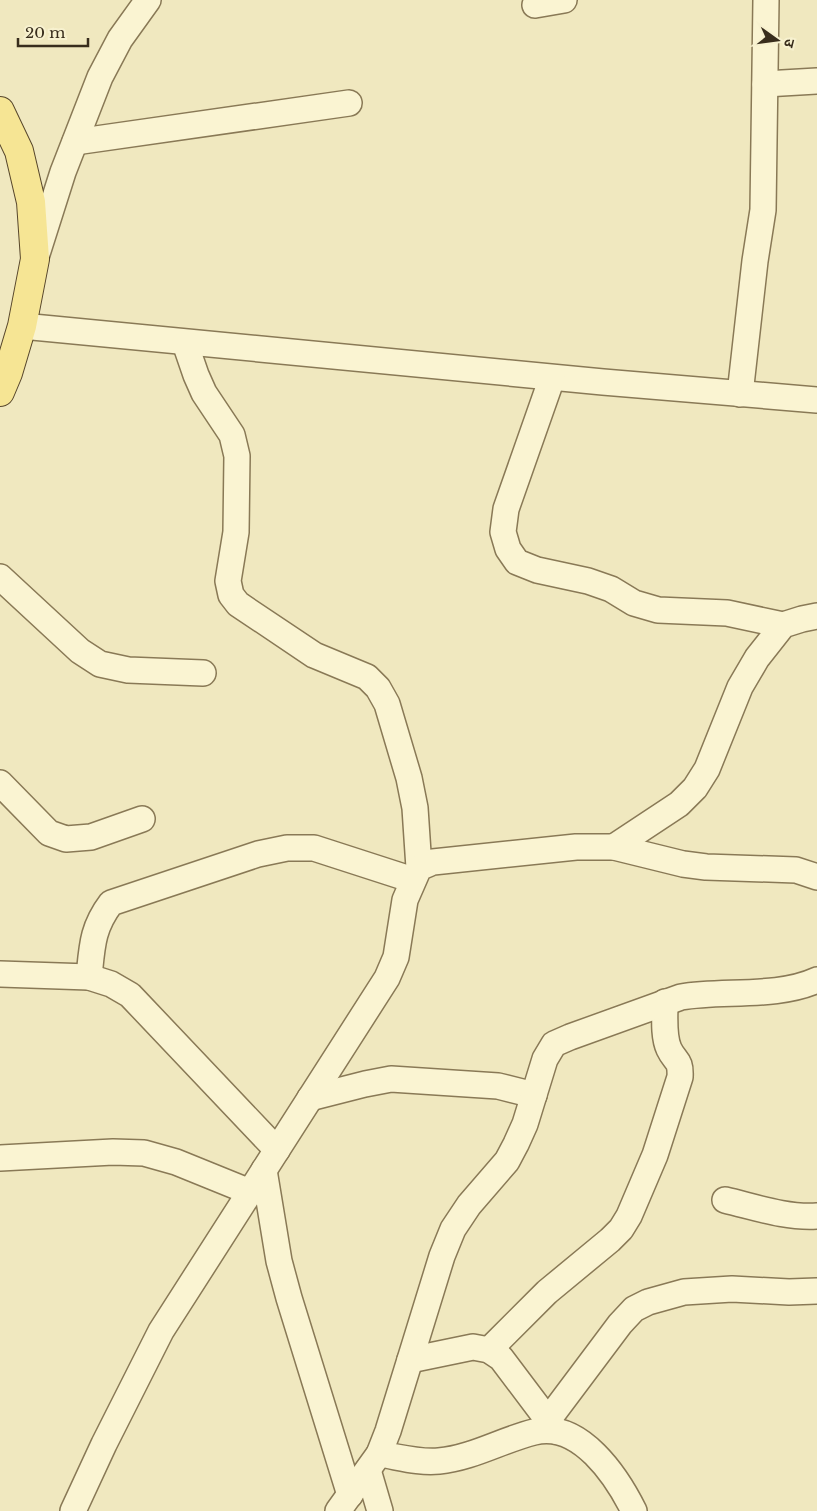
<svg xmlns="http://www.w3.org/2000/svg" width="817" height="1511" viewBox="0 0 817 1511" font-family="'Libre Baskerville','Noto Sans Devanagari',serif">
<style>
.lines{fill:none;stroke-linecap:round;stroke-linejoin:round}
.minor-casing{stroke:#897956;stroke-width:28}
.primary-casing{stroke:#57462b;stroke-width:30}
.minor{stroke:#faf4d2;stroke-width:25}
.primary{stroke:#f6e594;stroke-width:28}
</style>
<rect width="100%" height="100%" fill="#f0e8bf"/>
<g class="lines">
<!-- minor casing -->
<g class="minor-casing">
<g id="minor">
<polyline points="535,5 564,0"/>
<polyline points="765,84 817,81"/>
<polyline points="75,142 349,103"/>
<polyline points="36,257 63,172 100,77 120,39 148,0"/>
<polyline points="22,326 603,382 817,400"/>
<polyline points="185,343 196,375 204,393 232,435 237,456 236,532 228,581 231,595 238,604 314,655 367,677 378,688 387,704 409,778 415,808 419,868"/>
<polyline points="552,378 506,509 503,532 508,549 517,562 537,570 588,581 611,589 634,603 658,610 727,613 783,625"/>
<polyline points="740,394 755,261 763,210 766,0"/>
<polyline points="0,577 80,651 100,664 128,670 203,673"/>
<polyline points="0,783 49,833 66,839 91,837 142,819"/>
<polyline points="614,847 679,804 695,788 707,769 740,687 757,658 783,625 802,619 817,616"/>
<polyline points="0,974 89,977 111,984 130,995 277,1150"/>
<path d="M89,977c3,-30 3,-49 22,-74l147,-49 29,-6h27l99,32"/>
<polyline points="310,1098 365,1084 391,1079 498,1086 534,1095"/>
<polyline points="0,1158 113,1152 144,1153 176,1162 250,1192"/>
<polyline points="264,1170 279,1261 289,1298 350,1495"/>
<path d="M725,1200c30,7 61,18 92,16"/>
<path d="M489,1350l58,-58 63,-52 11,-11 8,-13 26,-61 25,-78c1,-18 -5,-15 -11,-28 -6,-13 -4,-33 -4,-47"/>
<polyline points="410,1360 473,1347 489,1350 501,1358 556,1431"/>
<polyline points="548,1420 620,1324 634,1309 648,1302 684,1292 732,1289 789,1292 817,1291"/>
<path d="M379,1454c20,3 40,9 60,7 33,-3 63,-21 95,-29 46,-12 83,45 100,79"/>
<polyline points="368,1470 380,1511"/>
<polyline points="73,1511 104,1444 161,1331 387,978 396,957 405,900 419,868 433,862 576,847 614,847 683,864 706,867 796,870 817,877"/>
<path d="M338,1511l41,-57 9,-23 54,-175 11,-27 16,-24 38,-44 9,-17 9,-20 20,-65 9,-15 16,-7 111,-40c42,-7 97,1 136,-17"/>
</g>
</g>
<!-- primary casing -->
<g class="primary-casing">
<polyline id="primary" points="0,111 19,151 31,202 35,259 22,326 8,373 0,392"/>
</g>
<!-- minor -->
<use href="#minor" class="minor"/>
<!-- primary -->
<use href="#primary" class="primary"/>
</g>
<!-- north arrow -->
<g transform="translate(777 40) rotate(104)" stroke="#f7f1cf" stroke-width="4" paint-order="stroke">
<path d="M0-4L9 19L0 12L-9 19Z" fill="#382d1c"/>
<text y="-8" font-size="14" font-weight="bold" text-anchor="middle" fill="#382d1c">उ</text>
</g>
<!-- scale -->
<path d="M18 38v8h70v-8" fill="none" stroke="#382d1c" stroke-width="2.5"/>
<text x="25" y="38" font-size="15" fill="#382d1c" stroke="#f7f1cf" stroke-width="4" paint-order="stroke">20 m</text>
</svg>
